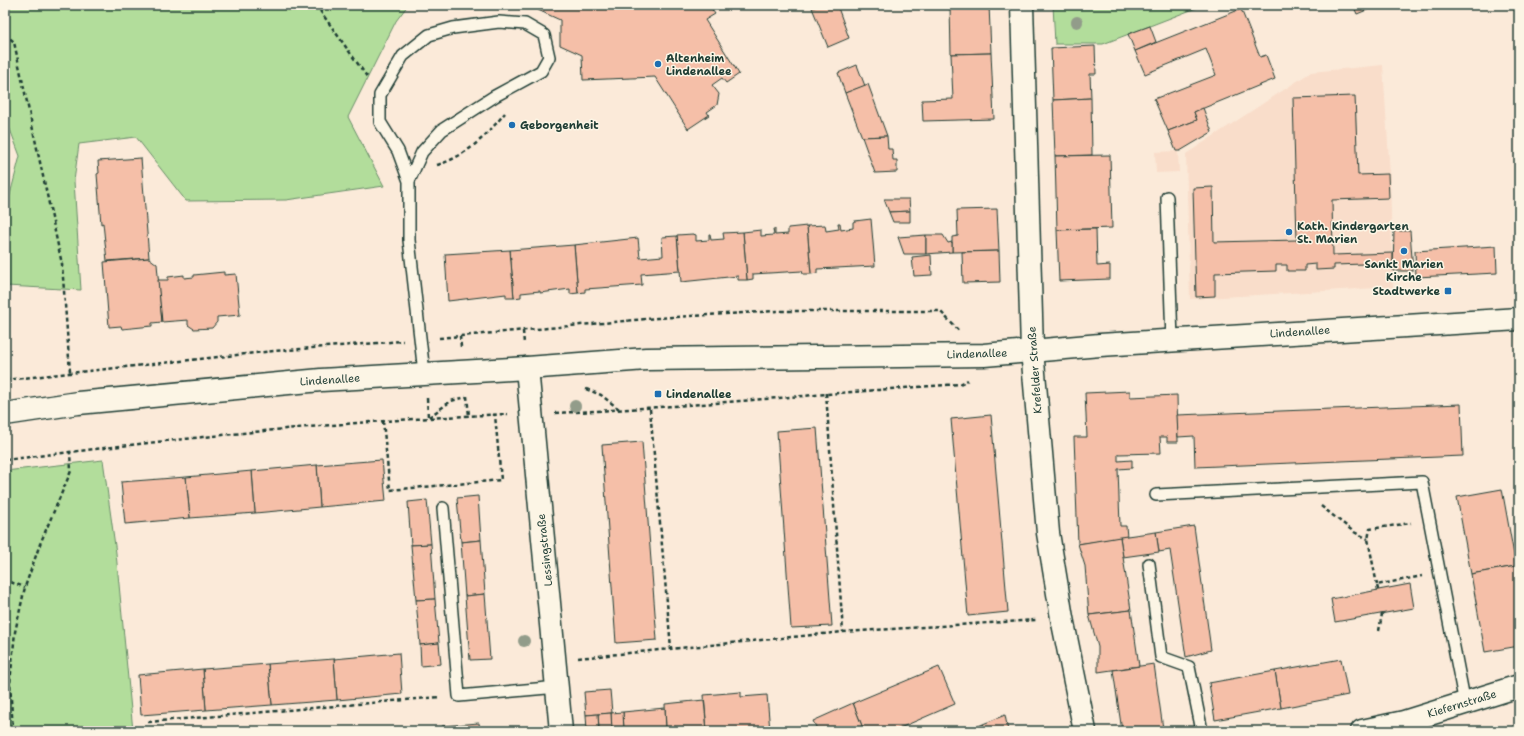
<svg xmlns="http://www.w3.org/2000/svg" width="1524" height="736" viewBox="0 0 1524 736" font-family="'Shantell Sans',sans-serif">
<style>
.built{fill:#f9ddca}
.green{fill:#b2dd9b;stroke:#688d68}
.building{fill:#f5bfa8;stroke:#1f3d34}
.lines{fill:none;stroke-linecap:round;stroke-linejoin:round}
.service-casing{stroke:#1f3d34;stroke-width:14}
.minor-casing{stroke:#1f3d34;stroke-width:25}
.tertiary-casing{stroke:#1f3d34;stroke-width:25}
.path{stroke:#1f3d34;stroke-width:2.5;stroke-dasharray:4 3;stroke-linecap:butt}
.service{stroke:#fcf5e5;stroke-width:11}
.minor{stroke:#fcf5e5;stroke-width:22}
.tertiary{stroke:#fcf5e5;stroke-width:22}
.tree{fill:#929c8a}
.poi-dot{fill:#1f6fb2;stroke:#fcf5e5;stroke-width:1.5}
.labels{text-anchor:middle;dominant-baseline:central;stroke-width:3;stroke-linejoin:round;paint-order:stroke}
.poi-label{font-size:11px;font-weight:bold;fill:#1f3d34;stroke:#fcf5e5;text-anchor:start}
.street-label{font-size:11px;fill:#1f3d34;stroke:#fcf5e5}
</style>
<rect width="100%" height="100%" fill="#fbead9"/>
<filter id="ink" filterUnits="userSpaceOnUse"><feTurbulence type="fractalNoise" baseFrequency=".025" numOctaves="2"/><feDisplacementMap in="SourceGraphic" scale="8" xChannelSelector="R" yChannelSelector="G"/><feConvolveMatrix kernelMatrix="1 2 1 2 8 2 1 2 1" color-interpolation-filters="sRGB"/></filter>
<g filter="url(#ink)">
<!-- built -->
<g class="built">
<polygon points="1383,65 1390,176 1393,287 1190,299 1186,154 1311,72"/>
<polygon points="1178,151 1179,172 1156,173 1155,152"/>
</g>
<!-- green -->
<g class="green">
<polygon points="5,5 408,5 396,21 348,117 384,186 286,200 186,201 136,137 79,144 74,181 81,290 6,286 5,214 20,156 5,116"/>
<polygon points="1053,5 1204,5 1103,44 1055,44"/>
<polygon points="103,460 116,553 133,731 5,731 5,471"/>
</g>
<!-- building -->
<g class="building">
<polygon points="541,5 637,5 640,9 672,8 677,5 709,5 715,14 705,20 739,74 726,83 722,78 712,85 719,94 717,105 707,112 709,115 688,129 655,77 583,80 582,55 560,45 560,20 538,10"/>
<polygon points="821,5 837,5 849,38 828,47 812,8"/>
<polygon points="950,5 989,5 991,53 951,54"/>
<polygon points="1353,5 1379,5 1357,14"/>
<polygon points="1241,9 1260,57 1266,55 1275,79 1194,112 1197,120 1168,131 1154,99 1216,75 1206,49 1145,74 1135,51"/>
<polygon points="1150,26 1156,42 1135,51 1128,34"/>
<polygon points="1095,46 1096,74 1090,74 1091,98 1053,100 1051,48"/>
<polygon points="991,53 994,119 923,121 922,100 953,99 951,54"/>
<polygon points="857,65 865,86 845,93 838,73"/>
<polygon points="868,84 887,136 862,137 845,93"/>
<polygon points="1355,96 1358,175 1388,174 1389,198 1332,200 1333,255 1393,253 1393,263 1334,265 1334,269 1316,270 1316,264 1305,265 1305,271 1287,271 1287,265 1276,265 1276,271 1215,273 1215,296 1196,297 1193,188 1213,187 1214,242 1297,240 1293,98"/>
<polygon points="1091,98 1092,155 1055,156 1053,100"/>
<polygon points="1203,108 1212,132 1180,151 1176,151 1168,131 1197,120 1194,112"/>
<polygon points="887,136 888,149 892,149 893,160 897,160 897,172 875,173 862,137"/>
<polygon points="1110,155 1112,228 1057,230 1055,156"/>
<polygon points="141,158 149,258 107,261 103,223 101,224 97,174 99,173 98,161"/>
<polygon points="884,199 909,199 910,211 889,212"/>
<polygon points="997,209 999,251 952,252 952,237 958,236 957,210"/>
<polygon points="910,211 910,222 893,222 889,212"/>
<polygon points="871,219 875,266 817,269 817,273 811,274 807,226 825,225 826,231 839,229 838,223 840,223 841,230 853,228 853,222 855,221"/>
<polygon points="807,226 811,274 803,274 802,271 753,274 753,279 747,280 743,232 761,230 761,236 774,235 773,229 775,229 775,235 788,234 788,228"/>
<polygon points="1096,229 1097,266 1110,265 1110,279 1059,281 1057,230"/>
<polygon points="1394,231 1410,231 1413,271 1393,271"/>
<polygon points="743,232 747,280 738,280 738,276 681,282 677,235 693,234 696,235 696,241 709,240 709,234 710,234 711,240 724,239 723,233"/>
<polygon points="926,235 926,254 904,254 898,237"/>
<polygon points="926,235 943,235 948,243 952,242 952,252 926,254"/>
<polygon points="677,236 680,271 641,274 642,285 585,289 585,292 578,293 574,245 638,238 640,258 663,256 662,237"/>
<polygon points="574,245 578,293 570,294 570,289 540,293 540,291 521,293 521,297 514,298 510,250"/>
<polygon points="1496,246 1497,273 1416,277 1415,251"/>
<polygon points="510,250 514,298 506,298 506,294 448,301 445,254"/>
<polygon points="999,251 1000,282 963,283 962,252"/>
<polygon points="931,255 932,275 914,276 912,257"/>
<polygon points="149,258 157,264 162,322 152,323 152,326 122,329 121,326 109,327 104,262"/>
<polygon points="224,272 224,275 236,274 240,315 217,317 217,322 212,328 194,329 188,325 188,320 162,322 158,280 168,280 168,277 184,275 184,278 194,277 194,275"/>
<polygon points="1130,391 1130,397 1177,395 1178,442 1167,442 1167,437 1160,437 1161,453 1118,454 1118,461 1132,460 1132,468 1118,469 1120,526 1126,526 1127,537 1078,544 1074,437 1087,437 1085,393"/>
<polygon points="1461,404 1463,456 1195,467 1194,436 1178,437 1177,415"/>
<polygon points="991,415 1008,612 968,616 951,419"/>
<polygon points="817,428 832,626 791,628 777,431"/>
<polygon points="642,442 657,640 616,643 602,445"/>
<polygon points="382,460 386,501 320,507 317,465"/>
<polygon points="317,465 320,507 255,513 252,471"/>
<polygon points="252,471 255,513 190,518 186,477"/>
<polygon points="186,477 190,518 125,524 121,482"/>
<polygon points="1502,489 1516,566 1471,574 1457,497"/>
<polygon points="478,496 481,540 461,542 457,498"/>
<polygon points="427,500 431,544 411,545 408,502"/>
<polygon points="1194,526 1211,650 1186,657 1170,550 1159,552 1156,532"/>
<polygon points="1156,532 1159,552 1123,557 1120,537"/>
<polygon points="1120,537 1131,610 1089,615 1085,566 1078,544"/>
<polygon points="481,540 485,594 465,596 461,542"/>
<polygon points="431,544 435,599 416,600 411,545"/>
<polygon points="1516,566 1519,583 1519,646 1485,652 1471,574"/>
<polygon points="1410,584 1414,608 1335,622 1331,599"/>
<polygon points="485,594 490,659 470,660 465,596"/>
<polygon points="435,599 439,643 420,645 416,600"/>
<polygon points="1131,610 1139,666 1098,672 1098,647 1089,615"/>
<polygon points="439,643 441,664 421,666 420,645"/>
<polygon points="399,653 402,694 337,700 334,659"/>
<polygon points="334,659 337,700 272,705 268,664"/>
<polygon points="1341,659 1348,695 1281,708 1275,671"/>
<polygon points="268,664 272,705 206,710 203,669"/>
<polygon points="1154,664 1163,729 1146,731 1122,731 1113,670"/>
<polygon points="939,667 955,704 893,731 864,731 853,703"/>
<polygon points="203,669 206,710 141,715 138,675"/>
<polygon points="1275,671 1281,708 1215,720 1209,683"/>
<polygon points="610,690 612,713 586,715 584,692"/>
<polygon points="741,692 741,697 767,695 770,731 707,731 704,695"/>
<polygon points="704,700 707,731 666,731 665,704"/>
<polygon points="853,703 864,731 818,731 813,721"/>
<polygon points="665,708 666,731 624,731 623,712"/>
<polygon points="623,712 624,731 612,731 611,713"/>
<polygon points="611,713 612,731 599,731 598,714"/>
<polygon points="598,714 599,731 587,731 586,715"/>
<polygon points="1005,715 1008,731 984,731 983,724"/>
<polygon points="479,723 480,731 443,731 442,726"/>
<polygon points="983,724 984,731 967,731"/>
</g>
<g class="lines">
<!-- service casing -->
<g class="service-casing">
<g id="service">
<polyline points="409,181 398,151 380,122 380,95 403,56 429,35 453,28 499,22 525,24 544,35 549,57 541,71 495,96 442,130 422,152 409,181 409,240 424,373"/>
<polyline points="1167,197 1172,340"/>
<polyline points="1156,495 1422,482 1465,704"/>
<polyline points="443,508 459,696 558,687"/>
<polyline points="1149,564 1161,657 1189,667 1202,731"/>
</g>
</g>
<!-- minor casing -->
<g class="minor-casing">
<g id="minor">
<polyline points="1032,350 1048,533 1062,618 1085,731"/>
<polyline points="527,368 561,731"/>
<polyline points="1362,731 1404,722 1519,686"/>
</g>
</g>
<!-- tertiary casing -->
<g class="tertiary-casing">
<g id="tertiary">
<polyline points="1022,5 1032,350"/>
<polyline points="5,414 78,403 321,380 527,368 646,359 984,355 1100,345 1519,319"/>
</g>
</g>
<!-- path -->
<g class="path">
<polyline points="316,5 368,78"/>
<polyline points="5,34 14,42 62,264 70,372"/>
<path d="M437,165c30,-9 49,-29 68,-52"/>
<polyline points="523,331 524,344"/>
<polyline points="460,336 461,347"/>
<polyline points="439,338 657,318 777,311 940,311 959,331"/>
<polyline points="5,380 274,351 403,341"/>
<polyline points="586,389 601,395 619,409"/>
<polyline points="826,393 843,632"/>
<polyline points="467,396 469,416"/>
<polyline points="427,398 428,417"/>
<polyline points="650,409 671,648"/>
<path d="M555,413c135,-6 270,-20 405,-29l8,-4"/>
<polyline points="429,417 451,401 466,397"/>
<polyline points="383,421 390,490 501,480 495,415"/>
<path d="M5,460c167,-21 335,-39 503,-46"/>
<polyline points="1321,506 1354,532 1368,539"/>
<polyline points="1377,585 1368,539 1370,529 1411,523"/>
<polyline points="5,586 10,582 25,587"/>
<polyline points="1378,590 1377,585 1422,576"/>
<polyline points="1379,631 1382,614"/>
<polyline points="578,658 843,632 1037,620"/>
<polyline points="148,722 440,697"/>
<polyline points="13,731 10,683 15,632 25,587 40,544 71,471 70,452"/>
</g>
<!-- service -->
<use href="#service" class="service"/>
<!-- minor -->
<use href="#minor" class="minor"/>
<!-- tertiary -->
<use href="#tertiary" class="tertiary"/>
</g>
<!-- trees -->
<g class="tree">
<circle cx="1077" cy="22" r="6"/>
<circle cx="575" cy="406" r="6"/>
<circle cx="524" cy="641" r="6"/>
</g>
</g>
<!-- markers -->
<g class="poi-dot">
<circle cx="658" cy="64" r="4"/>
<circle cx="512" cy="125" r="4"/>
<circle cx="1289" cy="232" r="4"/>
<circle cx="1404" cy="251" r="4"/>
<rect x="1444" y="287" width="8" height="8" rx="2"/>
<rect x="654" y="390" width="8" height="8" rx="2"/>
</g>
<g class="labels">
<!-- poi labels -->
<g class="poi-label">
<text x="666" y="58">Altenheim<tspan x="666" dy="13">Lindenallee</tspan></text>
<text x="520" y="125">Geborgenheit</text>
<text x="1297" y="226">Kath. Kindergarten<tspan x="1297" dy="13">St. Marien</tspan></text>
<text x="1404" y="264" text-anchor="middle">Sankt Marien<tspan x="1404" dy="13">Kirche</tspan></text>
<text x="1440" y="291" text-anchor="end">Stadtwerke</text>
<text x="666" y="394">Lindenallee</text>
</g>
<!-- street labels -->
<g class="street-label">
<text transform="translate(1300 332) rotate(-4)">Lindenallee</text>
<text transform="translate(977 354) rotate(-2)">Lindenallee</text>
<text transform="translate(1035 370) rotate(-94)">Krefelder Straße</text>
<text transform="translate(330 380) rotate(-4)">Lindenallee</text>
<text transform="translate(545 550) rotate(-96)">Lessingstraße</text>
<text transform="translate(1462 704) rotate(-17)">Kiefernstraße</text>
</g>
</g>
<!-- margin -->
<rect width="1524" height="736" fill="none" stroke="#fcf5e5" stroke-width="20"/>
<rect x="10" y="10" width="1504" height="716" fill="none" stroke="#1f3d34" stroke-width="1.5" filter="url(#ink)"/>
</svg>
